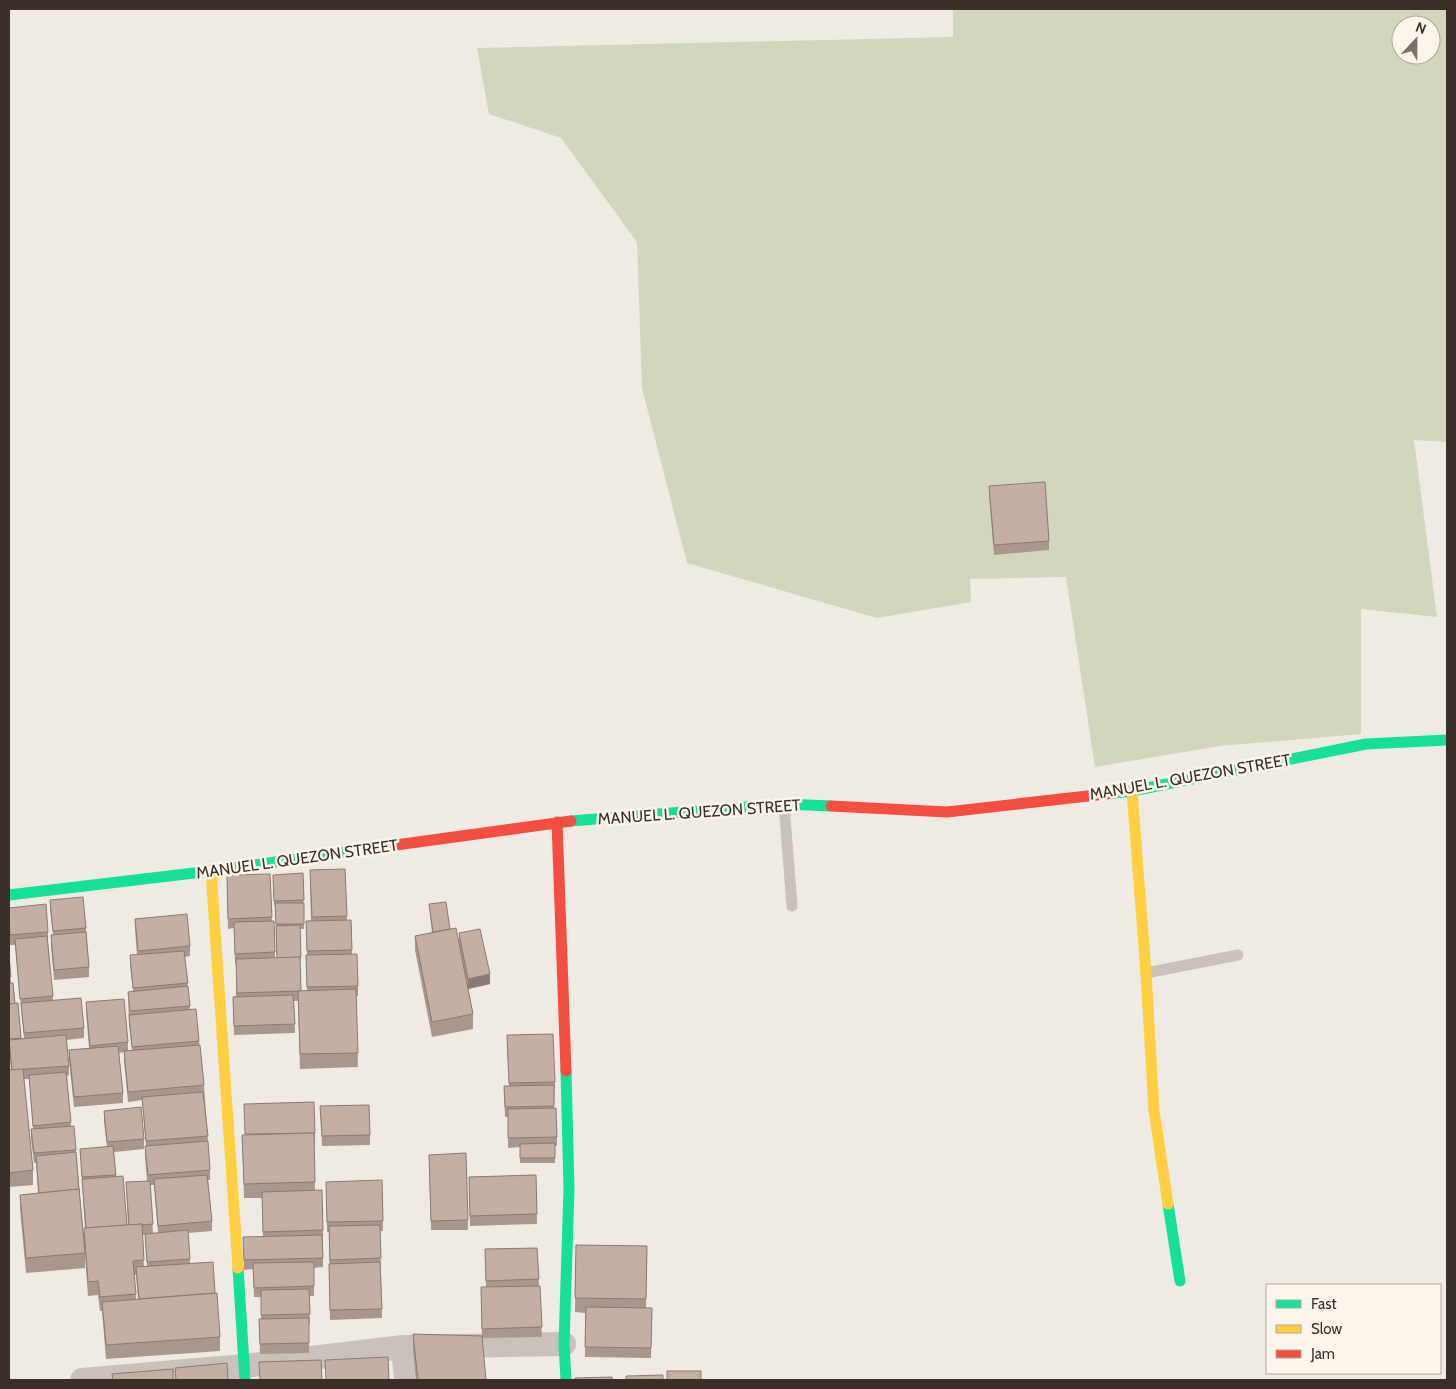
<svg xmlns="http://www.w3.org/2000/svg" width="1456" height="1389" viewBox="0 0 1456 1389" font-family="Cabin,sans-serif">
<style>
.green{fill:#d1d6bd;fill-rule:evenodd}
.lines{fill:none;stroke-linecap:round;stroke-linejoin:round}
.lane{stroke:#c9c2bc;stroke-width:11}
.street{stroke:#c9c2bc;stroke-width:24}
.fast{stroke:#16e098;stroke-width:11}
.slow{stroke:#ffcf43;stroke-width:11}
.jam{stroke:#f24e42;stroke-width:11}
.wall{fill:#a9968d;fill-rule:evenodd}
.shaded-wall{fill:#8a7a73}
.building{fill:#c5aea4;stroke:#8a7a73}
.labels{text-anchor:middle;dominant-baseline:central;stroke-width:5;stroke-linejoin:round;paint-order:stroke}
.street-label{font-size:16px;fill:#3b2f2a;stroke:#fcf5ec}
</style>
<rect width="100%" height="100%" fill="#f0eae4"/>
<!-- green -->
<path class="green" d="M953,9h494v433l-33,-2 23,177 -76,-8v125l-141,12 -125,21 -29,-190 -96,2 1,23 -94,16 -190,-55 -45,-175 -5,-146 -76,-104 -72,-24 -12,-66 476,-11zM1401,25h30v30h-30z"/>
<g class="lines">
<!-- lane -->
<g class="lane">
<polyline points="784,804 792,906"/>
<polyline points="1146,973 1238,955"/>
</g>
<!-- street -->
<g class="street">
<polyline points="403,1347 406,1380"/>
<polyline points="82,1380 244,1366 403,1347 564,1344"/>
</g>
<!-- fast -->
<g class="fast">
<polyline points="1114,793 1132,791 1366,744 1447,740"/>
<polyline points="571,821 784,804 831,806"/>
<polyline points="9,895 211,871 374,848"/>
<polyline points="1168,1204 1180,1281"/>
<polyline points="238,1268 245,1380"/>
<polyline points="566,1380 564,1344 569,1189 566,1071"/>
</g>
<!-- slow -->
<g class="slow">
<polyline points="1132,791 1146,973 1154,1111 1168,1204"/>
<polyline points="211,871 238,1268"/>
</g>
<!-- jam -->
<g class="jam">
<polyline points="831,806 947,812 1114,793"/>
<polyline points="557,822 566,1071"/>
<polyline points="374,848 571,821"/>
</g>
</g>
<!-- wall -->
<g class="wall">
<polygon points="989,486 1049,541 1049,550 994,555 989,495"/>
<polygon points="345,869 347,920 351,920 352,954 358,986 358,996 356,996 358,1067 300,1069 298,1001 294,1001 295,1033 234,1035 233,997 236,996 236,964 235,964 234,928 228,929 227,885 270,874 272,921 274,921 275,958 277,958 275,905 274,905 273,875 303,873 304,929 300,929 301,957 301,962 300,962 301,991 307,990 306,965 306,955 307,955 306,921 311,921 310,879"/>
<polygon points="50,900 86,928 89,967 89,977 54,980 51,945 51,935 53,935 50,910"/>
<polygon points="429,904 450,929 459,943 459,933 490,984 468,989 473,1014 473,1029 432,1037 415,950 415,936 432,933"/>
<polygon points="9,908 48,932 48,942 53,1000 84,1028 84,1038 66,1040 69,1066 69,1075 67,1076 71,1126 76,1150 85,1253 85,1268 26,1273 20,1209 20,1195 38,1193 36,1163 34,1163 31,1139 31,1129 33,1129 29,1079 24,1079 33,1170 33,1185 9,1187 9,1065 9,1070 11,1070 9,1048 9,955 11,983 15,1004 18,1003 21,1039 24,1038 15,945 10,945 9,928"/>
<path d="M135,919l55,27v10l-5,1 5,53 9,31 5,44 6,85v10h-2l4,41v10l-24,2 2,30 25,30 5,44v14l-114,8 -4,-48h-2l-2,-16 -10,1 -4,-54 1,-14 -5,-79 27,-2 -3,-26v-10l40,28v10l-30,3 2,25 11,48h1l-2,-43 21,-1 -2,-25v-10h1l-4,-46 -14,2 -4,-41v-9l-5,1 4,40v10l-49,4 -5,-47v-10l20,-2 -3,-36v-10l42,40v9l4,-1 -3,-25 -1,-33 5,-1 -3,-26v-10h7l-2,-26zM150,1185h4l4,48h-5zM142,1235h3l2,31h-3zM134,1275h2l2,24h-2z"/>
<polygon points="507,1045 555,1082 554,1108 557,1137 557,1146 555,1146 555,1163 520,1163 520,1147 508,1148 508,1117 505,1117 504,1086 509,1086"/>
<polygon points="320,1106 370,1135 370,1145 322,1146"/>
<polygon points="315,1133 315,1143 314,1143 315,1190 323,1230 323,1267 314,1268 314,1296 309,1296 310,1323 309,1323 309,1353 260,1354 259,1319 261,1319 261,1297 254,1297 253,1269 244,1270 243,1237 263,1236 262,1198 244,1198 242,1135"/>
<polygon points="466,1153 468,1230 431,1230 429,1164"/>
<polygon points="536,1175 537,1224 470,1226 469,1177"/>
<polygon points="382,1180 383,1231 380,1231 382,1318 330,1320 329,1232 327,1232 326,1182"/>
<polygon points="576,1245 647,1246 646,1308 652,1308 651,1358 585,1357 585,1313 575,1312"/>
<polygon points="537,1248 539,1286 542,1337 482,1338 486,1380 416,1380 413,1349 413,1334 482,1337 481,1287 486,1287 485,1249"/>
</g>
<!-- shaded-wall -->
<polygon class="shaded-wall" points="490,974 490,984 468,989 468,979"/>
<!-- building -->
<g class="building">
<polygon points="1045,482 1049,541 994,545 989,486"/>
<polygon points="345,869 347,916 312,917 310,870"/>
<polygon points="303,873 304,900 274,901 273,875"/>
<polygon points="270,874 272,917 228,919 227,875"/>
<polygon points="83,897 86,928 53,931 50,900"/>
<polygon points="446,902 450,929 433,932 429,904"/>
<polygon points="275,903 304,903 304,924 276,924"/>
<polygon points="46,904 48,932 10,935 9,918 9,908"/>
<polygon points="187,914 190,946 138,951 135,919"/>
<polygon points="351,920 352,950 307,951 306,921"/>
<polygon points="274,921 275,952 235,954 234,922"/>
<polygon points="300,925 301,957 277,958 276,926"/>
<polygon points="456,928 473,1014 432,1022 415,936"/>
<polygon points="480,929 490,974 468,979 459,933"/>
<polygon points="86,932 89,967 54,970 51,935"/>
<polygon points="47,936 53,996 20,999 15,939"/>
<polygon points="184,951 188,983 133,988 130,955"/>
<polygon points="357,954 358,986 307,987 306,955"/>
<polygon points="9,955 11,977 9,977"/>
<polygon points="300,957 301,991 237,993 236,959"/>
<polygon points="9,983 13,983 15,1004 9,1004"/>
<polygon points="188,986 190,1006 130,1011 128,992"/>
<polygon points="356,989 358,1053 300,1054 298,991"/>
<polygon points="293,995 295,1024 234,1026 233,997"/>
<polygon points="81,998 84,1028 24,1033 21,1003"/>
<polygon points="124,999 128,1042 90,1046 86,1002"/>
<polygon points="18,1003 21,1038 9,1039 9,1004"/>
<polygon points="196,1009 199,1041 132,1047 129,1015"/>
<polygon points="553,1034 555,1082 509,1083 507,1035"/>
<polygon points="66,1035 69,1066 12,1070 9,1040"/>
<polygon points="200,1045 204,1085 128,1092 124,1051"/>
<polygon points="118,1046 123,1093 74,1097 69,1050"/>
<polygon points="23,1069 33,1170 9,1173 9,1070"/>
<polygon points="66,1072 71,1122 33,1126 29,1075"/>
<polygon points="554,1085 554,1106 505,1107 504,1086"/>
<polygon points="203,1092 208,1136 146,1141 142,1097"/>
<polygon points="314,1102 315,1133 245,1134 244,1104"/>
<polygon points="369,1105 370,1135 322,1136 320,1106"/>
<polygon points="141,1107 144,1139 107,1142 104,1111"/>
<polygon points="556,1108 557,1137 508,1138 508,1109"/>
<polygon points="74,1126 76,1150 34,1153 31,1129"/>
<polygon points="314,1133 315,1182 244,1184 242,1135"/>
<polygon points="208,1141 210,1170 148,1175 145,1146"/>
<polygon points="555,1143 555,1158 520,1158 520,1144"/>
<polygon points="113,1146 116,1175 82,1177 80,1149"/>
<polygon points="76,1152 79,1191 79,1189 39,1193 36,1156"/>
<polygon points="466,1153 468,1220 431,1221 429,1155"/>
<polygon points="207,1175 212,1221 158,1226 154,1179"/>
<polygon points="536,1175 537,1214 470,1216 469,1177"/>
<polygon points="123,1176 127,1225 86,1228 82,1179"/>
<polygon points="382,1180 383,1221 327,1222 326,1182"/>
<polygon points="150,1181 153,1224 142,1225 142,1224 129,1225 126,1182"/>
<polygon points="79,1189 85,1253 26,1258 20,1195"/>
<polygon points="322,1190 323,1230 263,1232 262,1192"/>
<polygon points="142,1224 144,1260 133,1261 136,1294 100,1297 98,1281 88,1282 84,1228"/>
<polygon points="380,1225 381,1258 330,1260 329,1226"/>
<polygon points="188,1230 190,1259 147,1262 145,1234"/>
<polygon points="322,1235 323,1258 244,1260 243,1237"/>
<polygon points="576,1245 647,1246 646,1299 575,1298"/>
<polygon points="537,1248 539,1279 486,1281 485,1249"/>
<polygon points="213,1262 215,1293 139,1299 136,1267"/>
<polygon points="314,1262 314,1286 254,1288 253,1263"/>
<polygon points="380,1262 382,1309 330,1310 329,1264"/>
<polygon points="540,1286 542,1327 482,1329 481,1287"/>
<polygon points="309,1289 310,1314 261,1315 261,1290"/>
<polygon points="217,1293 220,1337 106,1345 102,1302"/>
<polygon points="586,1307 652,1308 651,1348 585,1347"/>
<polygon points="309,1318 309,1343 260,1344 259,1319"/>
<polygon points="413,1334 482,1336 486,1380 418,1380"/>
<polygon points="388,1357 389,1380 326,1380 325,1360"/>
<polygon points="321,1360 322,1380 260,1380 259,1362"/>
<polygon points="227,1363 228,1380 176,1380 175,1368"/>
<polygon points="173,1369 173,1380 113,1380 112,1374"/>
<rect x="667" y="1371" width="34" height="9"/>
<polygon points="663,1375 663,1380 626,1380 626,1376"/>
<polygon points="612,1377 612,1380 575,1380 575,1378"/>
</g>
<g class="labels">
<!-- street labels -->
<g class="street-label">
<text transform="translate(1190 777) rotate(-10)">MANUEL L. QUEZON STREET</text>
<text transform="translate(699 812) rotate(-4)">MANUEL L. QUEZON STREET</text>
<text transform="translate(297 859) rotate(-8)">MANUEL L. QUEZON STREET</text>
</g>
</g>
<!-- border -->
<rect width="1456" height="1389" fill="none" stroke="#3b2f2a" stroke-width="20"/>
<!-- legend -->
<rect x="1266" y="1284" width="175" height="90" fill="#fcf5ec" stroke="#afa69e"/>
<rect x="1276" y="1300" width="25" height="8" fill="#16e098" stroke="#afa69e"/>
<text x="1311" y="1309" font-size="15" fill="#3b2f2a">Fast</text>
<rect x="1276" y="1325" width="25" height="8" fill="#ffcf43" stroke="#afa69e"/>
<text x="1311" y="1334" font-size="15" fill="#3b2f2a">Slow</text>
<rect x="1276" y="1350" width="25" height="8" fill="#f24e42" stroke="#afa69e"/>
<text x="1311" y="1359" font-size="15" fill="#3b2f2a">Jam</text>
<!-- north arrow -->
<g transform="translate(1416 40) rotate(22)"><circle r="24" fill="#fcf5ec" stroke="#afa69e"/>
<path d="M0-4L9 19L0 12L-9 19Z" fill="#7a706b"/>
<text y="-8" font-size="14" font-weight="bold" text-anchor="middle" fill="#3b2f2a">N</text>
</g>
</svg>
